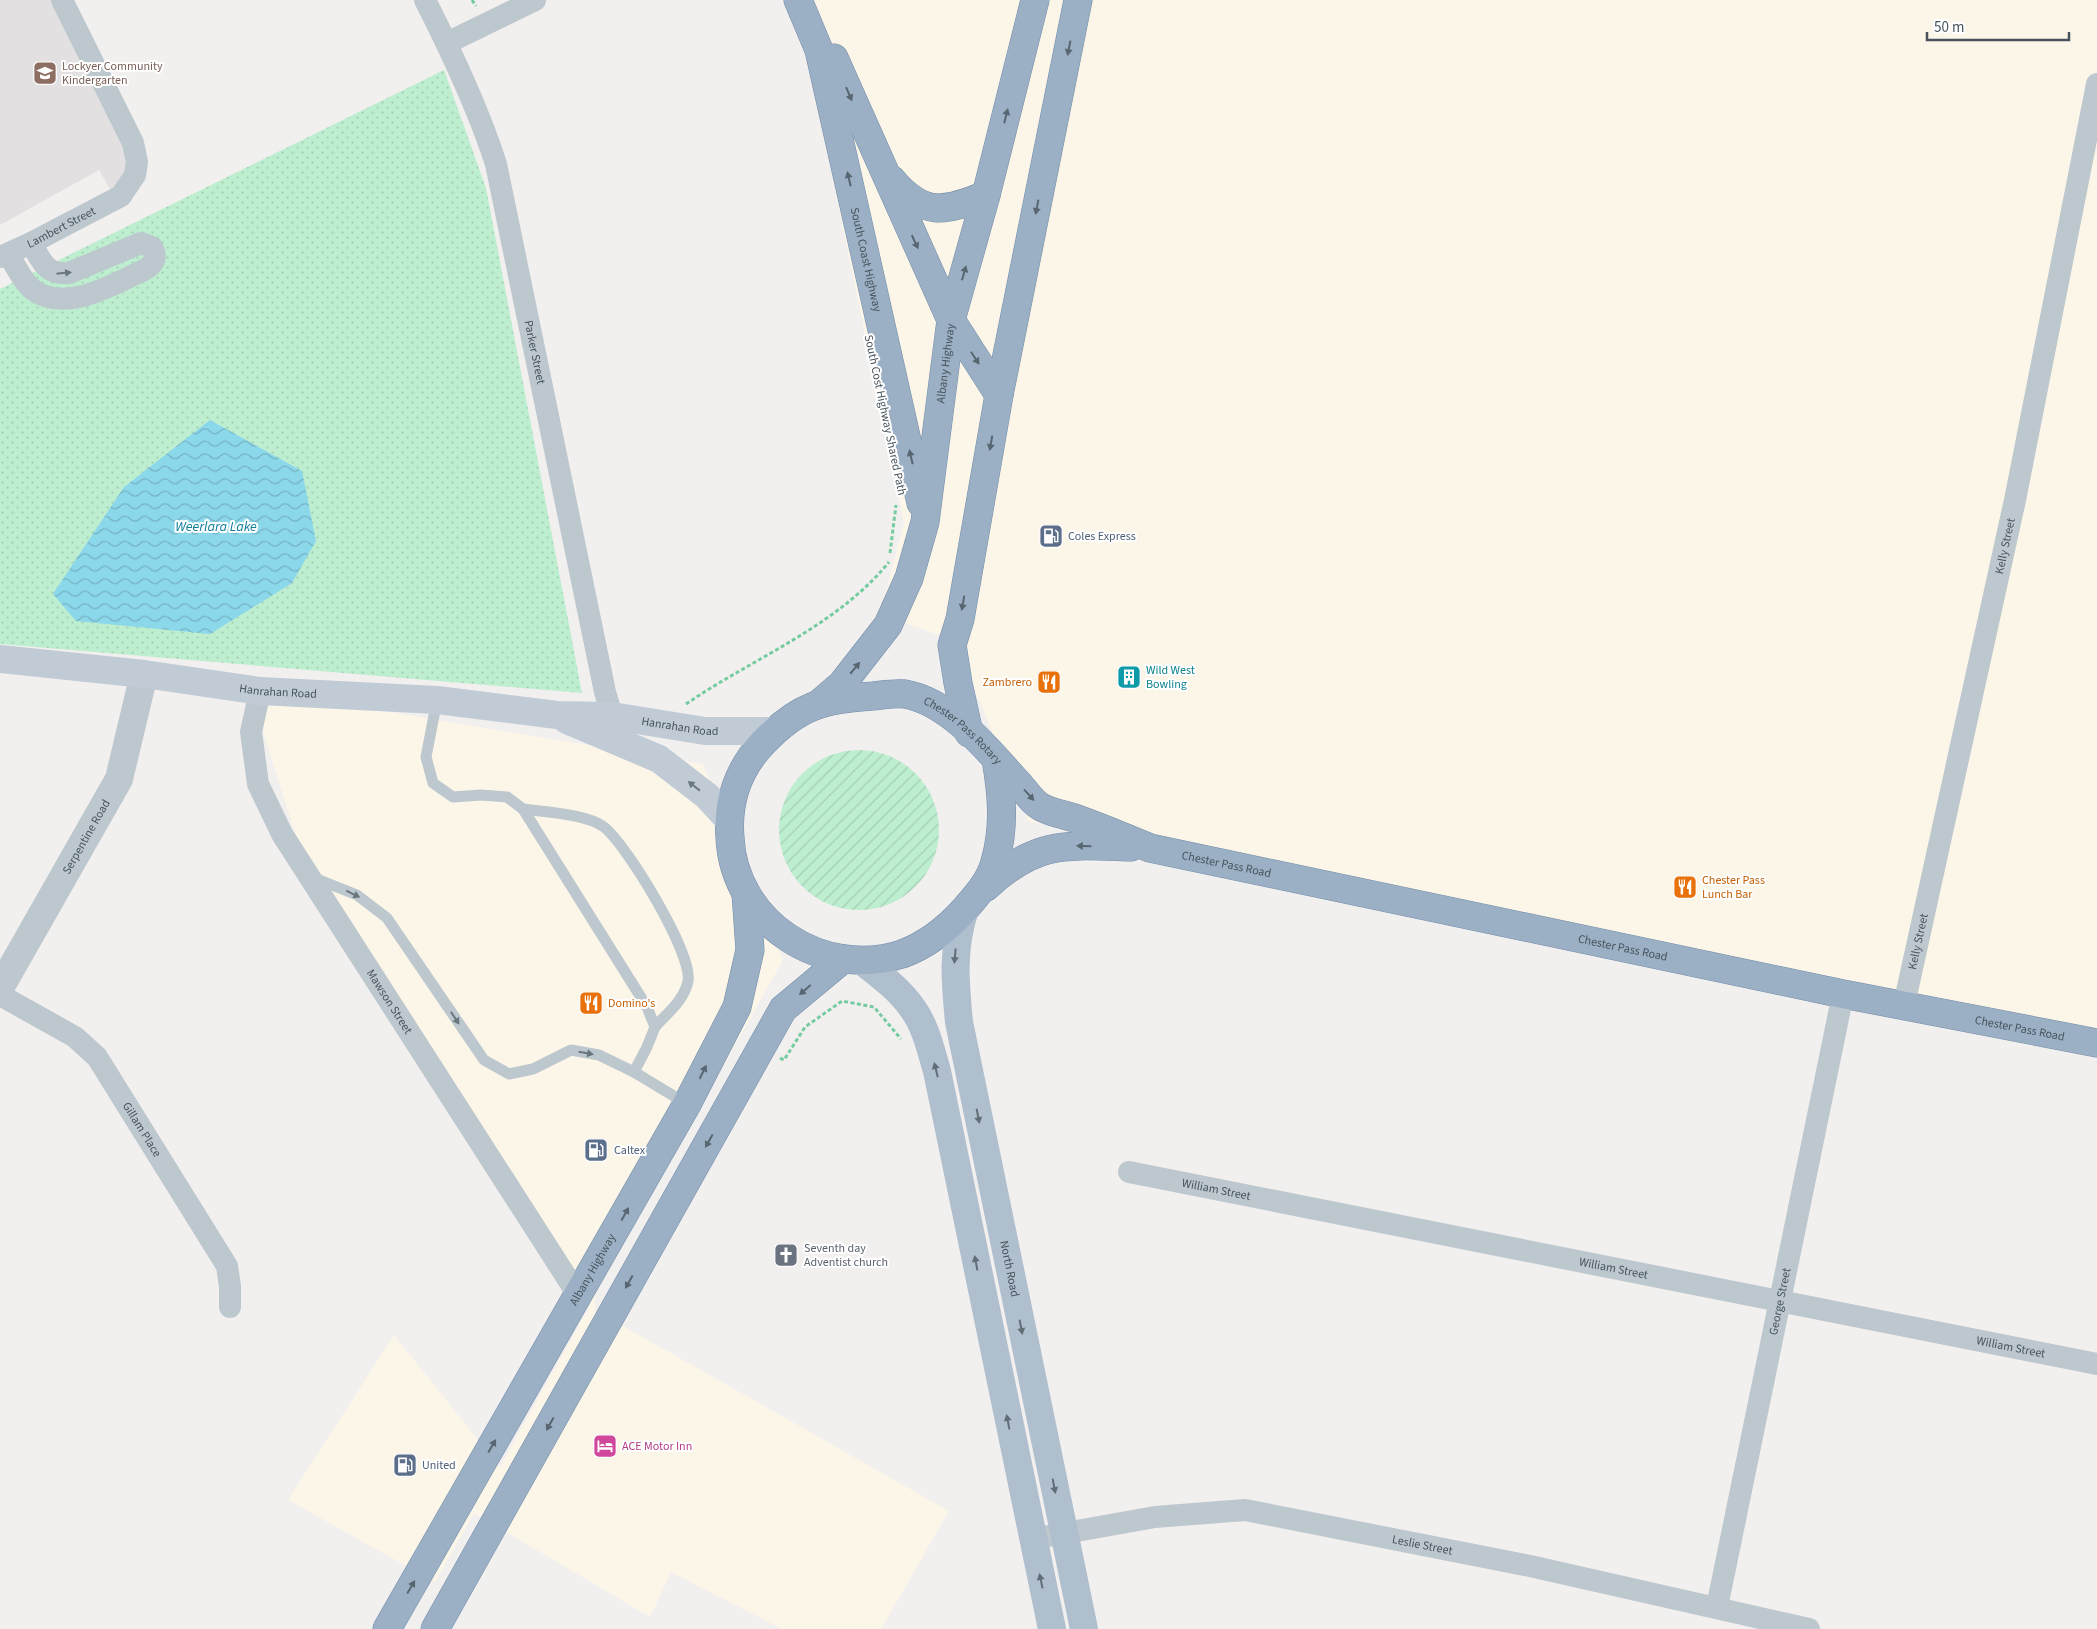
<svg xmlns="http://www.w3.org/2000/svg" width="2097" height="1629" viewBox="0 0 2097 1629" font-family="'Source Sans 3',sans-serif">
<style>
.commercial{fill:#fcf6e9}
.education{fill:#e3e0e1}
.park{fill:url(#park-dots)}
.garden{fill:url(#garden-furrows)}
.water{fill:url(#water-waves)}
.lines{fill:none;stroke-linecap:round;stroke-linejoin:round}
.trunk-casing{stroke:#738da9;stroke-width:29}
.path{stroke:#76cca1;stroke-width:3;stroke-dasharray:4 2.5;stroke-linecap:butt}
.service{stroke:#bdc7ce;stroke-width:11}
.minor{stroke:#bdc7ce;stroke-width:22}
.tertiary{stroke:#bdc7ce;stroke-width:28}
.secondary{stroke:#c0cbd6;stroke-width:28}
.primary{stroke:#afbfcd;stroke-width:28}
.trunk{stroke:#9bb0c5;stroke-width:28}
.oneway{fill:#586671}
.oneway2{fill:#6a767e}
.oneway3{fill:#6b7781}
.oneway4{fill:#616e78}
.labels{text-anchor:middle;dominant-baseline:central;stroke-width:4;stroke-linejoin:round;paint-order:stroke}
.education-label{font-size:12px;fill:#785e54;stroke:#fff;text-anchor:start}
.street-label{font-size:12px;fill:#47535c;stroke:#fff}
.service-label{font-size:12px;fill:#4e5e75;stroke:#fff;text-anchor:start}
.culture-label{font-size:12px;fill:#0d838f;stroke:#fff;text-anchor:start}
.food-label{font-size:12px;fill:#c56008;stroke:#fff;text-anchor:start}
.worship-label{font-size:12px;fill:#5b616d;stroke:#fff;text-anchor:start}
.hotel-label{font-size:12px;fill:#b23c85;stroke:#fff;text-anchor:start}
.water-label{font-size:14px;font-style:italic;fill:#0e7e99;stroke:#fff}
</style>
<defs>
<pattern id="park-dots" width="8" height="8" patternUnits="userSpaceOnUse" patternTransform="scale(1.25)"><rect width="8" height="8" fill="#beeed0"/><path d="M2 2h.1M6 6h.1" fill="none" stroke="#a5ceb5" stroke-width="1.8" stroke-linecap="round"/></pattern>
<pattern id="garden-furrows" width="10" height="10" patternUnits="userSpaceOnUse" patternTransform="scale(1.25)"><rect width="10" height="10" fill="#beeed0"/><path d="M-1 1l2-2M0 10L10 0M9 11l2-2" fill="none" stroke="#a5ceb5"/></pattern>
<pattern id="water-waves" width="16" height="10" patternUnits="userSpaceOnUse" patternTransform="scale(1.25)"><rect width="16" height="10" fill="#8cd8eb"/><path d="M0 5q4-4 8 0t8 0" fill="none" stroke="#74b2c2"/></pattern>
</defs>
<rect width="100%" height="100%" fill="#f2efef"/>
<!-- commercial -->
<g class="commercial">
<polygon points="791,0 2097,0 2097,1039 1155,834 1029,822 955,641 880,614 904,523 804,38"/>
<polygon points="250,689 703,764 783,960 595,1295 595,1310 949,1511 881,1629 782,1629 671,1572 650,1617 474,1513 435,1582 288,1500 394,1335 500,1467 589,1307 308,875"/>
</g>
<!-- education -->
<polygon class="education" points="0,0 54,0 126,147 129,174 111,191 99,170 0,225"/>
<!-- park -->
<polygon class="park" points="444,70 486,188 582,693 0,644 0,289"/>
<!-- garden -->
<circle class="garden" cx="859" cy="830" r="80"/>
<!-- water -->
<polygon class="water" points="210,420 302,471 316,541 292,583 210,634 76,621 53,594 124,487"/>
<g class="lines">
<!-- trunk casing -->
<g class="trunk-casing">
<g id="trunk">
<path id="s12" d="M798,0l21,50 102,453"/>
<polyline points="834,58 951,320 999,395"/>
<path d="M892,180c31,37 53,32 94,15"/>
<path id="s13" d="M821,702l21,-18 46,-59 21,-47 16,-56 26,-202 35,-125 49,-195"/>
<polyline points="969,733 958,683 952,645 960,619 999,395 1078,0"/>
<path id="s14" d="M996,759c6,35 9,68 -1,103 -5,19 -18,33 -30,47 -18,20 -38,36 -63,45 -80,26 -168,-32 -172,-116 -3,-36 8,-69 33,-95 35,-37 60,-44 110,-47 10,-1 22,-3 32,-2 45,8 83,56 112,88 8,8 16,22 26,26 10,5 23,7 34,11 25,9 49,19 73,29l693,146 254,49"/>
<path d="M986,887c51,-47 80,-42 145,-40"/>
<path id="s15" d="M387,1629l300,-525 50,-97 13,-57 -4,-56"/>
<polyline points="435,1629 783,1009 843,959"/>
</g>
</g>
<!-- path -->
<g class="path">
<polyline points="472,0 476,6"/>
<polyline points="890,553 896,505"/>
<path d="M686,704c67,-46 150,-77 203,-142"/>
<polyline points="780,1058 784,1060 805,1027 842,1001 874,1007 901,1039"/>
</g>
<!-- service -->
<g class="service">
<polyline points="437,700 426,757 433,783 453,797 481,795 507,797 523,809 647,1007 655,1027 647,1047 634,1072"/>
<path d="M523,809c21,3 64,5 81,18 23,18 89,127 84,154 -4,20 -21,32 -33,46"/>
<polyline points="312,877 357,895 387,918 484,1060 509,1074 533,1069 571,1050 599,1055 634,1072 687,1104"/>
</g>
<!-- minor -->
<g class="minor">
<path id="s1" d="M425,0c27,53 53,108 71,164l109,528 7,24"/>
<polyline points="447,43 535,0"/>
<path d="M8,254c7,10 14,27 24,35 33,25 79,-4 110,-18 12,-6 16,-13 10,-24l-11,-4 -72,30c-24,2 -27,-12 -38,-30"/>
<path id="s2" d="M0,257l31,-14 90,-47 14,-21 2,-13 -4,-19 -71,-143"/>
<path id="s3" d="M260,691l-9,41 7,52 24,50 296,461"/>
<path id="s4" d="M0,995l75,42 22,20 130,209 3,20v21"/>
<path id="s5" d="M1904,1005l111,-505 82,-416"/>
<path id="s6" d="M1129,1172l968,192"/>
<path id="s7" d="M1032,1539l123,-22 90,-7 285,56 279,63"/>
<path id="s8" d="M1717,1607l126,-613"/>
</g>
<!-- tertiary -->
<path class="tertiary" id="s9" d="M0,988l119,-209 25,-105"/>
<!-- secondary -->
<g class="secondary">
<path id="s10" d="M0,659l144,15 116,17 177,9 120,15 55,1 93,15h69"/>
<polyline points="567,720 659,759 707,796 729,820"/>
</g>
<!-- primary -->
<g class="primary">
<path id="s11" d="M965,909c-13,40 -10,72 -6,113l125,607"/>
<path d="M862,961c18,14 38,29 51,48 13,18 18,42 24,62l115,558"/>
</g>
<!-- trunk -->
<use href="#trunk" class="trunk"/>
</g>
<!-- one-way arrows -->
<defs><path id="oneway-solid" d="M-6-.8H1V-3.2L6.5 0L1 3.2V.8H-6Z" transform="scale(1.25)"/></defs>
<g class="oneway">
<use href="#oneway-solid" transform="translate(1069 48) rotate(101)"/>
<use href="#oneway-solid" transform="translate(849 94) rotate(67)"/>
<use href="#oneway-solid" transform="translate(1006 116) rotate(-76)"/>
<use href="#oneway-solid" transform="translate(849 179) rotate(-103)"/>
<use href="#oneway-solid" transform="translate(1037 207) rotate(101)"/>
<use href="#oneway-solid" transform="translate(915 242) rotate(65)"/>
<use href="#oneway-solid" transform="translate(964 273) rotate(-74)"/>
<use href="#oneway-solid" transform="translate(975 358) rotate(57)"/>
<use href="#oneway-solid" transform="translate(991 443) rotate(100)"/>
<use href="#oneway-solid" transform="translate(911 457) rotate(-103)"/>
<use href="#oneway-solid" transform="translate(963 603) rotate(100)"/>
<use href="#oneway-solid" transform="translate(855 668) rotate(-50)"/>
<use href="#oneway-solid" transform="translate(1029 795) rotate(48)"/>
<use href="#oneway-solid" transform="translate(1084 846) rotate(-178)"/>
<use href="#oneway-solid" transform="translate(805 990) rotate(139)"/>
<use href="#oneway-solid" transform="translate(703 1072) rotate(-63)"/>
<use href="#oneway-solid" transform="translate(709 1141) rotate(119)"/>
<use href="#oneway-solid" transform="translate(625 1214) rotate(-61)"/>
<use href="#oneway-solid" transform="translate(629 1282) rotate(119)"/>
<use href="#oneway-solid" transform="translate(550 1424) rotate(119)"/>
<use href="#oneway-solid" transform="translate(492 1446) rotate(-60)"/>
<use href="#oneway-solid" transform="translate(411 1587) rotate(-60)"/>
</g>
<g class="oneway2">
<use href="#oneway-solid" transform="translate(64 273) rotate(-6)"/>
<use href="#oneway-solid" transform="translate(353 894) rotate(26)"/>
<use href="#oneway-solid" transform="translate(455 1018) rotate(57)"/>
<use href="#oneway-solid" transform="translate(586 1053) rotate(10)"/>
</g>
<use class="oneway3" href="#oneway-solid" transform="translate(694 786) rotate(-142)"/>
<g class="oneway4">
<use href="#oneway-solid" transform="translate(955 956) rotate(95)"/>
<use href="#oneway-solid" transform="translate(936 1070) rotate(-104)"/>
<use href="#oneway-solid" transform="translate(978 1116) rotate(79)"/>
<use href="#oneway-solid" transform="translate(976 1263) rotate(-101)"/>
<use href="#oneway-solid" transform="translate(1021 1327) rotate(79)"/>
<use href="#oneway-solid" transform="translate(1008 1422) rotate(-101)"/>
<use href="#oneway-solid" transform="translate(1054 1486) rotate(79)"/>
<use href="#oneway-solid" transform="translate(1041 1581) rotate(-102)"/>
</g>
<!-- icons -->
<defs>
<g id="school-square" transform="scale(1.25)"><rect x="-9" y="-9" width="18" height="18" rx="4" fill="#8d6e63" stroke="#fff"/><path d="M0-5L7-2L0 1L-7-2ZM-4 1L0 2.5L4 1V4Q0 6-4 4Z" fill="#fff"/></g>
<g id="fuel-square" transform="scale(1.25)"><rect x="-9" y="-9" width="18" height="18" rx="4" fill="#5c6f8a" stroke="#fff"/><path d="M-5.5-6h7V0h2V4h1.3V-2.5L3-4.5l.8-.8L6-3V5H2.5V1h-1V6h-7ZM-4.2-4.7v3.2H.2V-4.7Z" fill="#fff"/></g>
<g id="building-square" transform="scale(1.25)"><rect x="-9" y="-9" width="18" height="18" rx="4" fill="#0f9aa8" stroke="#fff"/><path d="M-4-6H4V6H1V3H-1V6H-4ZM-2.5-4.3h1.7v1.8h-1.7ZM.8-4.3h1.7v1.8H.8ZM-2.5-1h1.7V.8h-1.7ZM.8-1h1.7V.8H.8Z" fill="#fff"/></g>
<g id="restaurant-square" transform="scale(1.25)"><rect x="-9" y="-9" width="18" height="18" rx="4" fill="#e8710a" stroke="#fff"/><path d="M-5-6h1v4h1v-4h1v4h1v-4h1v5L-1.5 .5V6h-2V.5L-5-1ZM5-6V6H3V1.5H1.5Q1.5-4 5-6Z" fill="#fff"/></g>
<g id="church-square" transform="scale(1.25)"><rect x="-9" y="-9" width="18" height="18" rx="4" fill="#6b7280" stroke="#fff"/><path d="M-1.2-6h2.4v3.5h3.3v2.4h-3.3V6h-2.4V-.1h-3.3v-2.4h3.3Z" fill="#fff"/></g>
<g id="hotel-square" transform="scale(1.25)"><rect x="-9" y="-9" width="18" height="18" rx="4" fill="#d1479c" stroke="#fff"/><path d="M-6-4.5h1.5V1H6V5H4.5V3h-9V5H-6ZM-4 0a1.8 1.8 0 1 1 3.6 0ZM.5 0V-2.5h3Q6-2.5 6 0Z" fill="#fff"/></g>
</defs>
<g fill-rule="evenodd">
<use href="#school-square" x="45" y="73"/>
<use href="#fuel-square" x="1051" y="536"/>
<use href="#building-square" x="1129" y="677"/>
<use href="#restaurant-square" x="1049" y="682"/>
<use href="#restaurant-square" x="1685" y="887"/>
<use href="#restaurant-square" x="591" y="1003"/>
<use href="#fuel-square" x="596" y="1150"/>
<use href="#church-square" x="786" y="1255"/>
<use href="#hotel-square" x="605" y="1446"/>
<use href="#fuel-square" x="405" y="1465"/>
</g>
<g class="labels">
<!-- education labels -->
<g class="education-label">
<text x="62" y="66">Lockyer Community<tspan x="62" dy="14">Kindergarten</tspan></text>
</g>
<!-- street labels -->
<g class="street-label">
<text stroke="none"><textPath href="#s2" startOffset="68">Lambert Street</textPath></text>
<text stroke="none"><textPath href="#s12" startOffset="269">South Coast Highway</textPath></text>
<text stroke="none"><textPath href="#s1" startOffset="371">Parker Street</textPath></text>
<text stroke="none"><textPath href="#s13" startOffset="372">Albany Highway</textPath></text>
<text transform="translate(885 415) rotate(78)">South Cost Highway Shared Path</text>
<text stroke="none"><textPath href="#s5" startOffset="470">Kelly Street</textPath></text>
<text stroke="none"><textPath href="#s10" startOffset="280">Hanrahan Road</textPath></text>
<text stroke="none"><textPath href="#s10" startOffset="684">Hanrahan Road</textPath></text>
<text stroke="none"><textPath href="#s14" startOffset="806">Chester Pass Rotary</textPath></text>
<text stroke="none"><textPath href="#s9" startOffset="174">Serpentine Road</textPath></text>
<text stroke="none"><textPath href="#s14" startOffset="1111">Chester Pass Road</textPath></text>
<text stroke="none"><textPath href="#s5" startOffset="65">Kelly Street</textPath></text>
<text stroke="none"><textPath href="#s14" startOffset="1516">Chester Pass Road</textPath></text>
<text stroke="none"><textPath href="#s3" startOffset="349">Mawson Street</textPath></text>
<text stroke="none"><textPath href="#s14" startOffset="1921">Chester Pass Road</textPath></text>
<text stroke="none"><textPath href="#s4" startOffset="201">Gillam Place</textPath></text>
<text stroke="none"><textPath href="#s6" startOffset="89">William Street</textPath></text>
<text stroke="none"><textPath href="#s11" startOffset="366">North Road</textPath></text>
<text stroke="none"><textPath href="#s6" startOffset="494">William Street</textPath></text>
<text stroke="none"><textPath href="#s15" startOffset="414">Albany Highway</textPath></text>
<text stroke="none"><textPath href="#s8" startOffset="312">George Street</textPath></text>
<text stroke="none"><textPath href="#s6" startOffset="899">William Street</textPath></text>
<text stroke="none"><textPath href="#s7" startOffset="396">Leslie Street</textPath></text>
</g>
<!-- service labels -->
<g class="service-label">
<text x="1068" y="536">Coles Express</text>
<text x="614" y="1150">Caltex</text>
<text x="422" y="1465">United</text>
</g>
<!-- culture labels -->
<g class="culture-label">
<text x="1146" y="670">Wild West<tspan x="1146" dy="14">Bowling</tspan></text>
</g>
<!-- food labels -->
<g class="food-label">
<text x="1032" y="682" text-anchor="end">Zambrero</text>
<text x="1702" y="880">Chester Pass<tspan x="1702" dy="14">Lunch Bar</tspan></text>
<text x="608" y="1003">Domino's</text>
</g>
<!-- worship labels -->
<g class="worship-label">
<text x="804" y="1248">Seventh day<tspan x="804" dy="14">Adventist church</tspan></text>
</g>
<!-- hotel labels -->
<g class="hotel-label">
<text x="622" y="1446">ACE Motor Inn</text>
</g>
<!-- water labels -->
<g class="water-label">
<text x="216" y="527">Weerlara Lake</text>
</g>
</g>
<!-- scale -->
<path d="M1927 32v8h142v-8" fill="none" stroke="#47535c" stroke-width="2.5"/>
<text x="1934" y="32" font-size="15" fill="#47535c" stroke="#ffffff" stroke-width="4" paint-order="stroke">50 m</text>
</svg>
